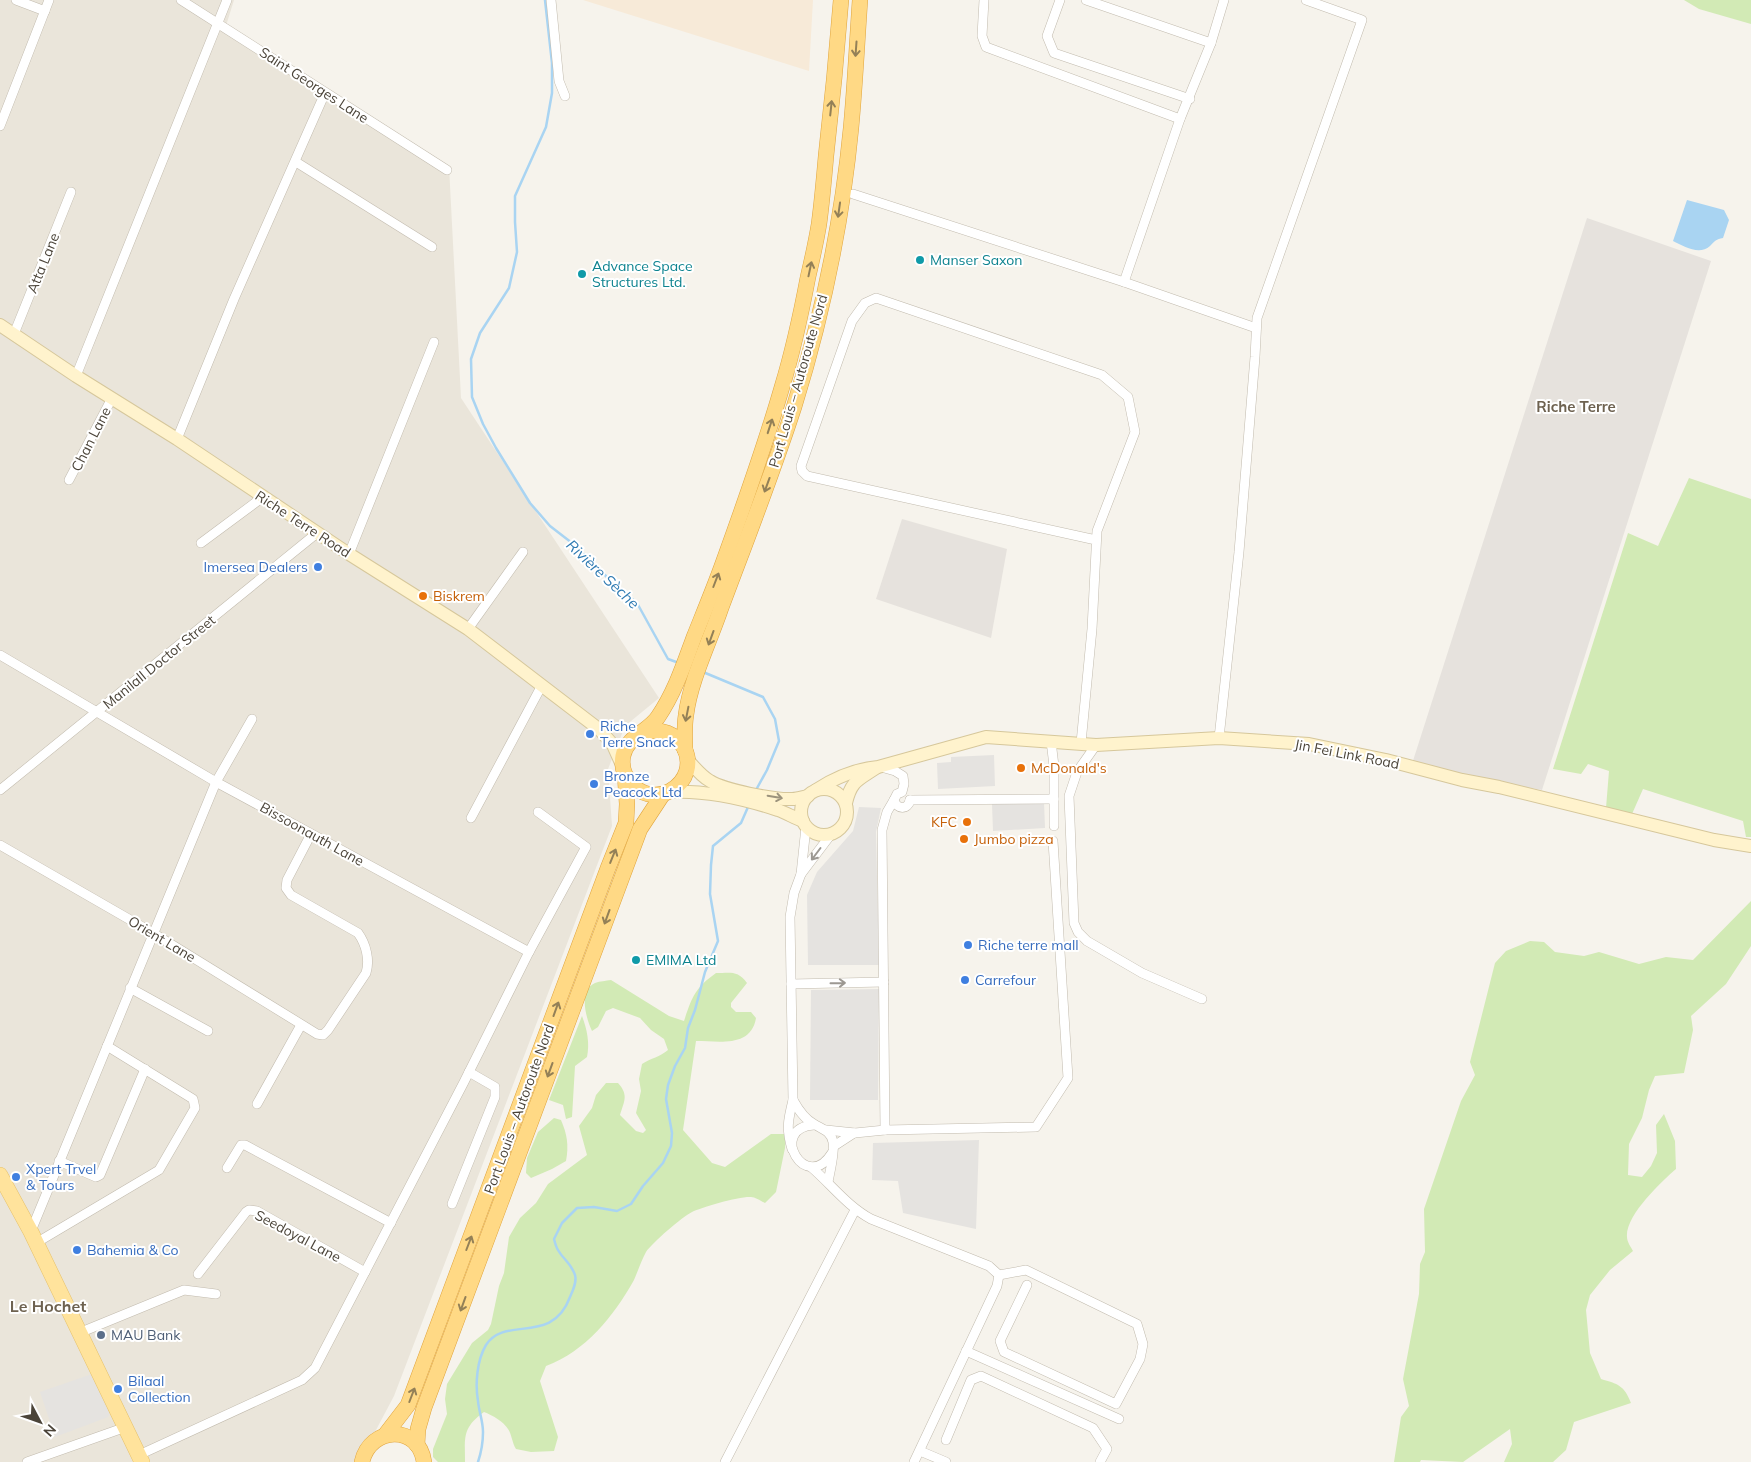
<svg xmlns="http://www.w3.org/2000/svg" width="1751" height="1462" viewBox="0 0 1751 1462" font-family="Mulish,sans-serif">
<style>
.residential{fill:#eae5da}
.commercial{fill:#f7ead8}
.industrial{fill:#e6e2dd}
.green{fill:#d2eab5}
.parking{fill:#e5e3e0}
.water{fill:#a9d4f2}
.lines{fill:none;stroke-linecap:round;stroke-linejoin:round}
.stream{stroke:#a9d4f2;stroke-width:2.5}
.minor-casing{stroke:#c2bbae;stroke-width:10}
.secondary-casing{stroke:#d6c79b;stroke-width:14}
.primary-casing{stroke:#e6c16a;stroke-width:16}
.trunk-casing{stroke:#e0a43c;stroke-width:16}
.minor{stroke:#fff;stroke-width:9}
.secondary{stroke:#fff3cd;stroke-width:12}
.primary{stroke:#ffe39c;stroke-width:15}
.trunk{stroke:#ffd985;stroke-width:15}
.oneway{stroke:#938057}
.oneway2{stroke:#9c937c}
.oneway3{stroke:#9c9892}
.culture-dot{fill:#0f9aa8;stroke:#fff;stroke-width:2}
.shop-dot{fill:#3f7fe0;stroke:#fff;stroke-width:2}
.food-dot{fill:#e8710a;stroke:#fff;stroke-width:2}
.service-dot{fill:#5c6f8a;stroke:#fff;stroke-width:2}
.labels{text-anchor:middle;dominant-baseline:central;stroke-width:4;stroke-linejoin:round;paint-order:stroke}
.street-label{font-size:14px;fill:#4b4439;stroke:#fff}
.culture-label{font-size:14px;fill:#0d838f;stroke:#fff;text-anchor:start}
.shop-label{font-size:14px;fill:#366cbe;stroke:#fff;text-anchor:start}
.food-label{font-size:14px;fill:#c56008;stroke:#fff;text-anchor:start}
.service-label{font-size:14px;fill:#4e5e75;stroke:#fff;text-anchor:start}
.neighbourhood-label{font-size:15px;font-weight:bold;fill:#6e6250;stroke:#fff}
.water-label{font-size:15px;font-style:italic;fill:#2e7ab2;stroke:#fff}
.quarter-label{font-size:16px;font-weight:bold;fill:#6e6250;stroke:#fff}
</style>
<rect width="100%" height="100%" fill="#f6f3ec"/>
<!-- residential -->
<polygon class="residential" points="0,0 234,0 225,29 449,166 461,398 659,698 625,726 608,769 612,826 394,1396 359,1462 0,1462"/>
<!-- commercial -->
<polygon class="commercial" points="583,0 813,0 809,71"/>
<!-- industrial -->
<g class="industrial">
<polygon points="1587,218 1711,261 1542,790 1411,767"/>
<polygon points="902,519 1007,549 991,638 876,599"/>
</g>
<!-- green -->
<g class="green">
<polygon points="1684,0 1751,0 1751,24 1699,9"/>
<polygon points="1689,478 1751,499 1751,837 1746,837 1743,821 1643,789 1632,814 1606,808 1609,771 1588,764 1581,774 1553,769 1628,533 1658,546"/>
<path d="M1751,901v45l-25,38 -35,32 2,14 -9,43 -29,3 -6,14 -7,28 -13,26 -1,31 14,2 9,-11 6,-13 -1,-28 8,-11 11,27 1,28c-15,13 -51,47 -49,68 0,5 4,10 6,14l-23,19 -20,25 -4,15 4,43 11,26c17,5 23,6 30,24l-57,19 -8,28 -13,12h-49l8,-18 -2,-15 -47,33 -42,-2 -1,2h-26l7,-45 8,-11 -6,-27 16,-85 1,-30 5,-12 -1,-43 37,-108 14,-26 -5,-13 25,-99 11,-12 24,-10 14,1 11,10 29,4 15,-4 40,12 27,-7 27,3z"/>
<path d="M716,973c14,0 22,-3 31,10l-16,20v4l5,5h15l5,6c-5,30 -37,23 -60,23l-13,89 29,33 13,4 46,-33h15l-1,14 -9,44 -11,11c-4,-2 -10,-6 -14,-6 -11,-1 -49,10 -59,15 -10,5 -40,31 -46,40 -5,9 -8,19 -12,28 -21,37 -48,71 -88,86l-6,15 18,56 -4,14 -23,1 -15,-3c-4,-6 -4,-14 -8,-20 -4,-7 -16,-14 -24,-17 -22,16 -19,25 -19,50h-27l-5,-5v-8l14,-35 -2,-15 2,-15 25,-41 16,-13 3,-6 8,-38 5,-13 5,-36 11,-19 16,-15 12,-19 39,-29 -8,-29 13,-18 4,-13 10,-12h12c11,12 6,18 2,32l16,16 7,2 3,-3 -10,-17 5,-22 -2,-12 3,-15c9,-6 18,-7 26,-14l-4,-11 -13,-9 -11,-12 -27,-10 -7,3 -8,16 -6,4c-6,-13 -14,-40 3,-48 5,-2 11,-2 16,-3l58,36 15,5c8,-24 11,-33 32,-48z"/>
<path d="M582,1016c5,13 8,27 5,41l-12,9 -3,51 -6,2 -3,-14 -14,-5z"/>
<path d="M554,1118l7,2c6,14 8,25 5,41l-14,8 -21,9 -5,-5 1,-15 11,-26z"/>
</g>
<!-- parking -->
<g class="parking">
<polygon points="994,755 995,786 938,789 937,763 951,762 951,757"/>
<polygon points="1044,802 1045,828 993,831 992,804"/>
<polygon points="859,807 881,808 876,832 879,965 808,965 807,895 817,872 853,831"/>
<polygon points="879,989 878,1100 810,1100 811,990"/>
<polygon points="979,1140 976,1229 903,1213 898,1181 872,1180 873,1143"/>
<polygon points="92,1374 110,1412 108,1417 55,1437 40,1392"/>
</g>
<!-- water -->
<path class="water" d="M1687,200l37,10 5,10 -6,18c-7,1 -8,3 -13,8 -11,10 -26,0 -37,-5z"/>
<g class="lines">
<!-- stream -->
<g class="stream">
<polyline points="545,0 552,63 552,93 546,127 515,196 515,222 517,252 509,288 480,333 471,359 472,397 483,424 496,448 530,503 550,526 572,543 610,580 637,603 668,659 679,663"/>
<polyline points="703,672 763,697 775,719 779,741 767,770 756,790"/>
<path d="M478,1462c3,-9 5,-21 5,-30 0,-11 -4,-20 -5,-31 -3,-17 -1,-41 8,-56 19,-30 66,1 84,-48 3,-7 7,-15 5,-22 -4,-12 -12,-16 -17,-25 -2,-3 -3,-7 -4,-11l8,-16 15,-15 17,-1 23,4 14,-7 12,-18 20,-23 8,-17 1,-13 -6,-34 2,-14 7,-19 10,-18 3,-20 7,-18 10,-38 13,-31 -8,-47 1,-29 2,-19 28,-23 7,-16"/>
</g>
<!-- minor casing -->
<g class="minor-casing">
<g id="minor">
<polyline points="16,0 45,11"/>
<polyline points="181,0 447,170"/>
<polyline points="551,0 559,81 565,96"/>
<polyline points="984,0 982,36 986,47 1180,119"/>
<polyline points="1060,0 1047,36 1054,53 1190,99"/>
<polyline points="1086,0 1211,43"/>
<polyline points="0,126 49,0"/>
<polyline points="296,162 432,247"/>
<polyline points="853,194 1124,282 1256,328"/>
<polyline points="1124,282 1180,119 1211,43 1224,0"/>
<polyline points="14,334 71,192"/>
<polyline points="76,376 227,0"/>
<polyline points="177,439 234,299 325,93"/>
<polyline points="69,480 112,398"/>
<polyline points="201,543 263,497"/>
<polyline points="349,554 434,342"/>
<polyline points="468,629 523,552"/>
<polyline points="0,655 216,782 529,952"/>
<polyline points="1219,738 1239,552 1255,357 1257,318 1362,20 1306,0"/>
<polyline points="1051,741 1054,766 1054,826"/>
<polyline points="1081,743 1092,629 1097,531 1135,432 1128,397 1102,375 876,298 865,303 852,321 801,466 802,471 807,476 1096,540"/>
<polyline points="1096,745 1077,772 1069,796 1074,923 1078,932 1087,941 1142,973 1202,999"/>
<path d="M881,767l14,4 8,5 1,8 -2,8 -5,2 -3,6c3,10 14,10 16,0"/>
<polyline points="0,790 317,533"/>
<polyline points="910,800 1054,799"/>
<polyline points="471,818 542,685"/>
<path d="M0,845l153,88 164,101 6,1 5,-5 38,-57c4,-13 0,-29 -8,-40l-67,-38 -5,-7 1,-8 24,-46"/>
<polyline points="801,874 832,833"/>
<polyline points="791,984 884,982"/>
<polyline points="130,988 208,1031"/>
<path d="M793,1100c5,9 11,19 21,24 8,5 17,7 19,18 2,10 -3,29 -5,40"/>
<polyline points="257,1104 301,1025"/>
<path d="M814,1125c-47,3 -8,70 18,28"/>
<polyline points="826,1130 855,1133 885,1130 882,830 887,812 894,800"/>
<polyline points="885,1130 1036,1127 1068,1078 1053,841"/>
<polyline points="834,1146 854,1133"/>
<path d="M792,1149c-6,-20 -4,-29 1,-49l-3,-183 4,-24 7,-19 5,-47"/>
<polyline points="59,1161 96,1177 100,1175 145,1069"/>
<path d="M811,1167c20,17 36,39 60,52l118,47 10,9 27,-5 111,54 6,20 -3,15 -24,45 -112,-52 -4,-11 27,-56"/>
<polyline points="227,1168 241,1145 245,1145 391,1223"/>
<polyline points="452,1204 495,1097 495,1087 469,1072"/>
<polyline points="31,1231 216,782 252,719"/>
<polyline points="36,1243 159,1170 195,1108 193,1099 107,1046"/>
<polyline points="198,1274 246,1212 249,1210 257,1211 365,1272"/>
<polyline points="79,1333 184,1290 216,1294"/>
<polyline points="966,1351 1119,1419"/>
<polyline points="946,1440 971,1380 981,1376 1093,1428 1107,1449 1100,1462"/>
<polyline points="920,1451 946,1462"/>
<polyline points="139,1455 302,1380 315,1368 464,1082 529,952 586,847 538,812"/>
<polyline points="27,1462 126,1427"/>
<polyline points="725,1462 855,1210"/>
<polyline points="914,1462 997,1286 999,1275"/>
</g>
</g>
<!-- secondary casing -->
<g class="secondary-casing">
<g id="secondary">
<polyline points="0,325 76,376 177,439 349,554 468,629 600,730 613,745 622,765"/>
<path d="M687,759c7,8 14,17 23,22 14,9 65,19 82,18 5,0 11,-2 16,-3"/>
<circle cx="824" cy="812" r="23"/>
<path d="M816,790c20,-13 39,-21 62,-23l108,-30 110,8 123,-7 90,6 77,16 76,20 37,7 215,53 37,6"/>
<path d="M669,792c35,-2 76,7 109,18 8,3 17,8 25,11"/>
<path d="M846,803c5,-22 12,-23 30,-35"/>
</g>
</g>
<!-- primary casing -->
<g class="primary-casing">
<polyline id="primary" points="0,1175 31,1232 142,1462"/>
</g>
<!-- trunk casing -->
<g class="trunk-casing">
<g id="trunk">
<path d="M639,734c44,-17 67,37 31,57 -23,13 -52,-9 -47,-35 4,-20 25,-24 35,-39 17,-25 26,-53 36,-80 10,-25 20,-49 29,-74 21,-58 42,-117 59,-176 11,-36 19,-73 26,-110 4,-17 8,-35 11,-53 3,-22 5,-45 7,-68 6,-52 11,-104 15,-156"/>
<path d="M685,750c0,-12 -1,-23 1,-35 4,-34 24,-74 35,-107 25,-67 51,-133 73,-201 28,-90 48,-185 57,-279 4,-42 6,-85 9,-128"/>
<polyline points="385,1435 408,1405 608,868 626,823 627,804 625,775"/>
<polyline points="417,1445 418,1429 424,1408 640,829 663,794"/>
<path d="M362,1462c8,-36 57,-38 62,0"/>
</g>
</g>
<!-- minor -->
<use href="#minor" class="minor"/>
<!-- secondary -->
<use href="#secondary" class="secondary"/>
<!-- primary -->
<use href="#primary" class="primary"/>
<!-- trunk -->
<use href="#trunk" class="trunk"/>
</g>
<!-- one-way arrows -->
<defs><path id="oneway-shaft" d="M-6 0H5M1.5-3L5.5 0L1.5 3" fill="none" stroke-width="1.6" stroke-linecap="round" stroke-linejoin="round" transform="scale(1.25)"/></defs>
<g class="oneway">
<use href="#oneway-shaft" transform="translate(856 49) rotate(94)"/>
<use href="#oneway-shaft" transform="translate(831 108) rotate(-84)"/>
<use href="#oneway-shaft" transform="translate(839 210) rotate(98)"/>
<use href="#oneway-shaft" transform="translate(810 269) rotate(-78)"/>
<use href="#oneway-shaft" transform="translate(770 426) rotate(-72)"/>
<use href="#oneway-shaft" transform="translate(767 485) rotate(110)"/>
<use href="#oneway-shaft" transform="translate(716 580) rotate(-69)"/>
<use href="#oneway-shaft" transform="translate(711 638) rotate(110)"/>
<use href="#oneway-shaft" transform="translate(687 714) rotate(101)"/>
<use href="#oneway-shaft" transform="translate(613 856) rotate(-68)"/>
<use href="#oneway-shaft" transform="translate(607 917) rotate(110)"/>
<use href="#oneway-shaft" transform="translate(556 1009) rotate(-70)"/>
<use href="#oneway-shaft" transform="translate(550 1070) rotate(110)"/>
<use href="#oneway-shaft" transform="translate(469 1243) rotate(-69)"/>
<use href="#oneway-shaft" transform="translate(463 1304) rotate(110)"/>
<use href="#oneway-shaft" transform="translate(412 1395) rotate(-69)"/>
</g>
<use class="oneway2" href="#oneway-shaft" transform="translate(775 797) rotate(10)"/>
<g class="oneway3">
<use href="#oneway-shaft" transform="translate(816 854) rotate(127)"/>
<use href="#oneway-shaft" transform="translate(838 983) rotate(-1)"/>
</g>
<!-- markers -->
<g class="culture-dot">
<circle cx="920" cy="260" r="5"/>
<circle cx="582" cy="274" r="5"/>
<circle cx="636" cy="960" r="5"/>
</g>
<g class="shop-dot">
<circle cx="318" cy="567" r="5"/>
<circle cx="590" cy="734" r="5"/>
<circle cx="594" cy="784" r="5"/>
<circle cx="968" cy="945" r="5"/>
<circle cx="965" cy="980" r="5"/>
<circle cx="16" cy="1177" r="5"/>
<circle cx="77" cy="1250" r="5"/>
<circle cx="118" cy="1389" r="5"/>
</g>
<g class="food-dot">
<circle cx="423" cy="596" r="5"/>
<circle cx="1021" cy="768" r="5"/>
<circle cx="967" cy="822" r="5"/>
<circle cx="964" cy="839" r="5"/>
</g>
<circle class="service-dot" cx="101" cy="1335" r="5"/>
<g class="labels">
<!-- street labels -->
<g class="street-label">
<text transform="translate(314 85) rotate(33)">Saint Georges Lane</text>
<text transform="translate(43 263) rotate(-68)">Atta Lane</text>
<text transform="translate(798 381) rotate(-74)">Port Louis – Autoroute Nord</text>
<text transform="translate(91 439) rotate(-63)">Chan Lane</text>
<text transform="translate(303 524) rotate(33)">Riche Terre Road</text>
<text transform="translate(159 662) rotate(-39)">Manilall Doctor Street</text>
<text transform="translate(1347 754) rotate(11)">Jin Fei Link Road</text>
<text transform="translate(312 834) rotate(29)">Bissoonauth Lane</text>
<text transform="translate(162 939) rotate(31)">Orient Lane</text>
<text transform="translate(519 1109) rotate(-70)">Port Louis – Autoroute Nord</text>
<text transform="translate(298 1236) rotate(28)">Seedoyal Lane</text>
</g>
<!-- culture labels -->
<g class="culture-label">
<text x="930" y="260">Manser Saxon</text>
<text x="592" y="266">Advance Space<tspan x="592" dy="16">Structures Ltd.</tspan></text>
<text x="646" y="960">EMIMA Ltd</text>
</g>
<!-- shop labels -->
<g class="shop-label">
<text x="308" y="567" text-anchor="end">Imersea Dealers</text>
<text x="600" y="726">Riche<tspan x="600" dy="16">Terre Snack</tspan></text>
<text x="604" y="776">Bronze<tspan x="604" dy="16">Peacock Ltd</tspan></text>
<text x="978" y="945">Riche terre mall</text>
<text x="975" y="980">Carrefour</text>
<text x="26" y="1169">Xpert Trvel<tspan x="26" dy="16">&amp; Tours</tspan></text>
<text x="87" y="1250">Bahemia &amp; Co</text>
<text x="128" y="1381">Bilaal<tspan x="128" dy="16">Collection</tspan></text>
</g>
<!-- food labels -->
<g class="food-label">
<text x="433" y="596">Biskrem</text>
<text x="1031" y="768">McDonald's</text>
<text x="957" y="822" text-anchor="end">KFC</text>
<text x="974" y="839">Jumbo pizza</text>
</g>
<!-- service labels -->
<g class="service-label">
<text x="111" y="1335">MAU Bank</text>
</g>
<!-- neighbourhood labels -->
<g class="neighbourhood-label">
<text x="1576" y="406">Riche Terre</text>
</g>
<!-- water labels -->
<g class="water-label">
<text transform="translate(603 574) rotate(43)">Rivière Sèche</text>
</g>
<!-- quarter labels -->
<g class="quarter-label">
<text x="48" y="1306">Le Hochet</text>
</g>
</g>
<!-- north arrow -->
<g transform="translate(40 1422) rotate(131)" stroke="#ffffff" stroke-width="4" paint-order="stroke">
<path d="M0-4L9 19L0 12L-9 19Z" fill="#4b4439"/>
<text y="-8" font-size="14" font-weight="bold" text-anchor="middle" fill="#4b4439">N</text>
</g>
</svg>
